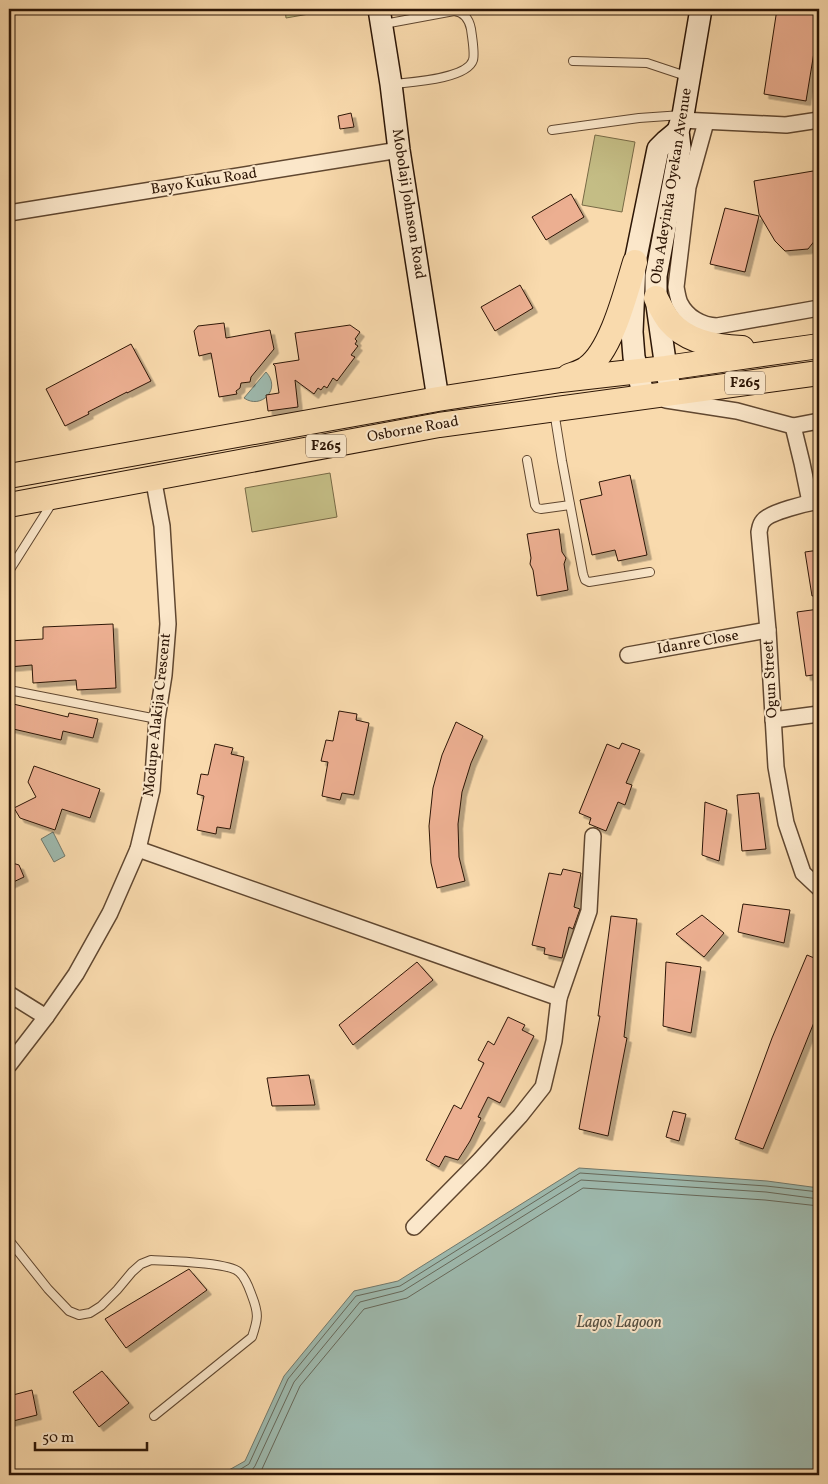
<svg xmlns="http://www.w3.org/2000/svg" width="828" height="1484" viewBox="0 0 828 1484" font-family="Vollkorn,serif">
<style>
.green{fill:#c4bd85;stroke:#786a46}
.water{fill:#9ebaaf;stroke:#71786b}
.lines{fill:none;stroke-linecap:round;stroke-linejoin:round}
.shore{stroke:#66685a;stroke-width:1}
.building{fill:#ecaf91;stroke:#2d1606;filter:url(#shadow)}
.lane-casing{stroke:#604730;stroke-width:10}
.street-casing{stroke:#604730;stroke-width:18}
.secondary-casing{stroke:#2d1606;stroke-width:24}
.primary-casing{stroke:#2d1606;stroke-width:26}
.lane{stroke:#fbe7ca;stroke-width:8}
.street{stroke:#fbe7ca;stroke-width:15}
.secondary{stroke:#fbe7ca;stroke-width:21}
.primary{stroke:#f9daad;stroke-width:24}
.labels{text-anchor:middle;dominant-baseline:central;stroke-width:4;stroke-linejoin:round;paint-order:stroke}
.shield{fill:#fbe7ca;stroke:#6b5541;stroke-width:1}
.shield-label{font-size:14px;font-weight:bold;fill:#2d1606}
.street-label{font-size:15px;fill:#2d1606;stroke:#fbe7ca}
.water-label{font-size:16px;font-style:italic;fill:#554f41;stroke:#fbe7ca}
</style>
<defs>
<filter id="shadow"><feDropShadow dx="4.5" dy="4.5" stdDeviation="0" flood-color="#0004"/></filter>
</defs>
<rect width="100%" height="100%" fill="#f9daad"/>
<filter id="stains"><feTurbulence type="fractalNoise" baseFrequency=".004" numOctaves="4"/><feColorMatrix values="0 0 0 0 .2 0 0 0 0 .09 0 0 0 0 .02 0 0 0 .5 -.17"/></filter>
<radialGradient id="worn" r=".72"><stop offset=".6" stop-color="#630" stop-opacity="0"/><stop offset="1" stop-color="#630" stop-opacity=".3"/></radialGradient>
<!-- green -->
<g class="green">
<polygon points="285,9 332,9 332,10 286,18"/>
<polygon points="595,135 635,142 622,212 582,205"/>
<polygon points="330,473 337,517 252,532 245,488"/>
</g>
<!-- water -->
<g class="water">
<path d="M266,372c16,17 -5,38 -22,26z"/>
<polygon points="53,832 65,856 54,862 41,839"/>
<polygon points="579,1168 767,1181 819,1188 819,1475 220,1475 245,1461 284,1376 354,1291 398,1281"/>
</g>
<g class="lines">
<!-- shore -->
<g class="shore">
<polyline points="231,1475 249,1464 288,1379 356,1296 400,1286 580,1173 766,1186 819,1192"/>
<polyline points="243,1475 252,1470 255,1466 294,1382 360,1302 403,1291 581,1180 766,1192 819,1199"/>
<polyline points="258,1475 262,1469 300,1386 364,1309 407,1298 583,1188 765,1200 819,1206"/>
</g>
</g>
<!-- building -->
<g class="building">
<polygon points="777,9 819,9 819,40 816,40 806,101 764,94"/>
<polygon points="351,113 354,127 340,129 338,116"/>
<polygon points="819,170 819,238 816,239 808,249 785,251 775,241 759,214 754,181"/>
<polygon points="571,194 584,217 546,240 532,217"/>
<polygon points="725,208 759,216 745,272 710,264"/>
<polygon points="520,285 533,308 495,331 481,307"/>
<polygon points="224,323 226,338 270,330 274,349 251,377 250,382 241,383 240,388 236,391 237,394 219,397 211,353 199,356 194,331 198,326"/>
<polygon points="350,325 360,332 355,339 357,341 355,344 358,346 351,355 355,357 337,381 333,378 327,388 324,386 321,390 318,388 314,394 295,380 298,407 268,411 266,395 279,393 275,366 273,364 299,360 295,333"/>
<polygon points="131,344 151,381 127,393 127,392 88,412 89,414 65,426 46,389"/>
<polygon points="630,475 647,555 618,561 615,550 592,555 580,500 602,495 599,482"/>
<polygon points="559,529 562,552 566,558 564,564 568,590 537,596 533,570 530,564 531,558 527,534"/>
<polygon points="819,550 819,595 812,596 805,552"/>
<polygon points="819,609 819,674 806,676 797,612"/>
<polygon points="113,624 116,688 77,690 76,680 33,683 32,665 9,667 9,641 43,639 43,627"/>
<polygon points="9,703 68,717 69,713 98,719 93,738 63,731 61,740 9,728"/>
<polygon points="339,711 357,714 356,720 369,723 354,795 342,793 340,800 322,796 328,762 321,761 326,740 333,741"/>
<polygon points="456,722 483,736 471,763 462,792 458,824 459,857 465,881 437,888 431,863 429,826 433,788 442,755"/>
<polygon points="622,743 640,750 626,783 632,785 625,805 618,802 606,831 589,824 591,818 579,813 607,744 619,749"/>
<polygon points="215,744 233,748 231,754 244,757 230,829 217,827 216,834 197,830 204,796 197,794 201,774 208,775"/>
<polygon points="34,766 100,789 90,818 62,809 55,830 20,818 14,808 36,797 28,782"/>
<polygon points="759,793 766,849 742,851 737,795"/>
<polygon points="705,802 727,810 719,861 702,855"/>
<polygon points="9,862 19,865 24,877 9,884"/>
<polygon points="563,869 581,873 574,907 580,909 573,929 569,927 562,958 544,954 545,948 532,945 549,873 561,875"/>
<polygon points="743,904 790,910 784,943 738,932"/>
<polygon points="702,915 724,933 704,957 676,934"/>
<polygon points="611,916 637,919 624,1037 627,1038 608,1136 579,1129 600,1016 598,1016"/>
<polygon points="807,955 819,960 819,1010 763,1149 735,1139 772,1038"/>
<polygon points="417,962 433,980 353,1045 339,1025"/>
<polygon points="666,962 701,967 691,1033 663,1026"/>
<polygon points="508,1017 525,1025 522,1030 534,1036 500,1103 488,1097 478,1117 481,1118 470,1141 458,1160 445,1156 439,1167 426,1160 454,1105 461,1109 484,1063 478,1060 488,1041 494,1045"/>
<polygon points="309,1075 315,1105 272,1106 267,1078"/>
<polygon points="673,1111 686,1114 679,1141 666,1137"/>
<polygon points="189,1269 207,1290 126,1348 105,1319"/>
<polygon points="102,1371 129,1403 99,1427 73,1392"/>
<polygon points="32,1390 37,1415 9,1422 9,1396"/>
</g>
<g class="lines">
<!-- lane casing -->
<g class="lane-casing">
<g id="lane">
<path d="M384,24l70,-13c10,1 15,8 17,18 1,8 4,24 2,31 -6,19 -62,22 -79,24"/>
<polyline points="573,61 647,63 689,77"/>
<polyline points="552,130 639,118 682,115"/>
<polyline points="554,411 562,461 583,574 585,580 589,582 650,572"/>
<polyline points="527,460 535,505 537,508 541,509 570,505"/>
<polyline points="9,571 52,503"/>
<polyline points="9,690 157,719"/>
<path d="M9,1240l39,49 21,22 10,4 11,-2 11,-7 16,-16 15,-18 9,-8 10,-4c17,1 77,2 88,12 7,6 10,16 13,24 7,18 6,23 0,41l-98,79"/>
</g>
</g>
<!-- street casing -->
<g class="street-casing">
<g id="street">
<polyline points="681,120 786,125 819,120"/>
<path d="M706,122l-18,65 -12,100c1,5 2,12 4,16 7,14 22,23 37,23l102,-18"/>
<polyline points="9,213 399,150"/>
<polyline points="666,400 737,411 793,426 819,421"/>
<polyline points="793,426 802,463 810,502"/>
<path d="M819,501c-11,2 -50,11 -56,20 -3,3 -3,7 -4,11l9,98 8,137 10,56 17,50 16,15"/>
<polyline points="628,655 768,630"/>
<polyline points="773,720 819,714"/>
<polyline points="138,849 559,998 589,911 593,836"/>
<polyline points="9,994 46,1017"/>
<polyline points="9,1065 46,1017 76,974 110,913 138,849 152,790 157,719 164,675 168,624 162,526 153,477"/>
<polyline points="414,1227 480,1160 520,1116 543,1087 554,1041 559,998"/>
</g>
</g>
<!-- secondary casing -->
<g class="secondary-casing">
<g id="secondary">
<polyline points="379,9 391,84 399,150 438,399"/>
<polyline points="671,393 666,368 656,298 656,276 680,148 678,131 683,115 701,9"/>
<polyline points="644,397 634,357 632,332 635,262 658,149 666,141 678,131"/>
</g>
</g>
<!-- primary casing -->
<g class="primary-casing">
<g id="primary">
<path d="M656,298c4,8 8,17 14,24 17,20 46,25 72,26"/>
<path d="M569,376c5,-2 13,-4 18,-8 25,-18 39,-77 48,-106"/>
<polyline points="9,476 438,399 561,380 666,368 819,346"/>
<polyline points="9,505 439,425 819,373"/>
</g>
</g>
<!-- lane -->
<use href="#lane" class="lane"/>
<!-- street -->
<use href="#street" class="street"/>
<!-- secondary -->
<use href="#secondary" class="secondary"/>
<!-- primary -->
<use href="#primary" class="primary"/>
</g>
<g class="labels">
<!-- shield labels -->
<g class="shield">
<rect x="725" y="371.5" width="40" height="23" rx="4"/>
<rect x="306" y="434.5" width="40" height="23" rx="4"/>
</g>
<g class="shield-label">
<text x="745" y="383">F265</text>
<text x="326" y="446">F265</text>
</g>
<!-- street labels -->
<g class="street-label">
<text transform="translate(204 182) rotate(-9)">Bayo Kuku Road</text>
<text transform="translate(672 186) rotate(-81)">Oba Adeyinka Oyekan Avenue</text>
<text transform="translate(408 204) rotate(81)">Mobolaji Johnson Road</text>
<text transform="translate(413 430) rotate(-10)">Osborne Road</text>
<text transform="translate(698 643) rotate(-10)">Idanre Close</text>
<text transform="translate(771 679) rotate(-93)">Ogun Street</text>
<text transform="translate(158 715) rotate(-84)">Modupe Alakija Crescent</text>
</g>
<!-- water labels -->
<g class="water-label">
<text x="619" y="1323">Lagos Lagoon</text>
</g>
</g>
<!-- margin -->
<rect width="828" height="1484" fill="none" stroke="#f9daad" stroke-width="30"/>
<rect x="10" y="10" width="808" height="1464" fill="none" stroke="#2d1606" stroke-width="2.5"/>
<rect x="15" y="15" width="798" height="1454" fill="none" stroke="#2d1606"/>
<!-- scale -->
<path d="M35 1442v8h112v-8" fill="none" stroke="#2d1606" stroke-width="2.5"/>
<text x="42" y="1442" font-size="15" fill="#2d1606" stroke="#fbe7ca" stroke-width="4" paint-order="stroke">50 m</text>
<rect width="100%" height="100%" filter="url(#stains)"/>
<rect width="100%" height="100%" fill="url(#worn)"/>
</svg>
